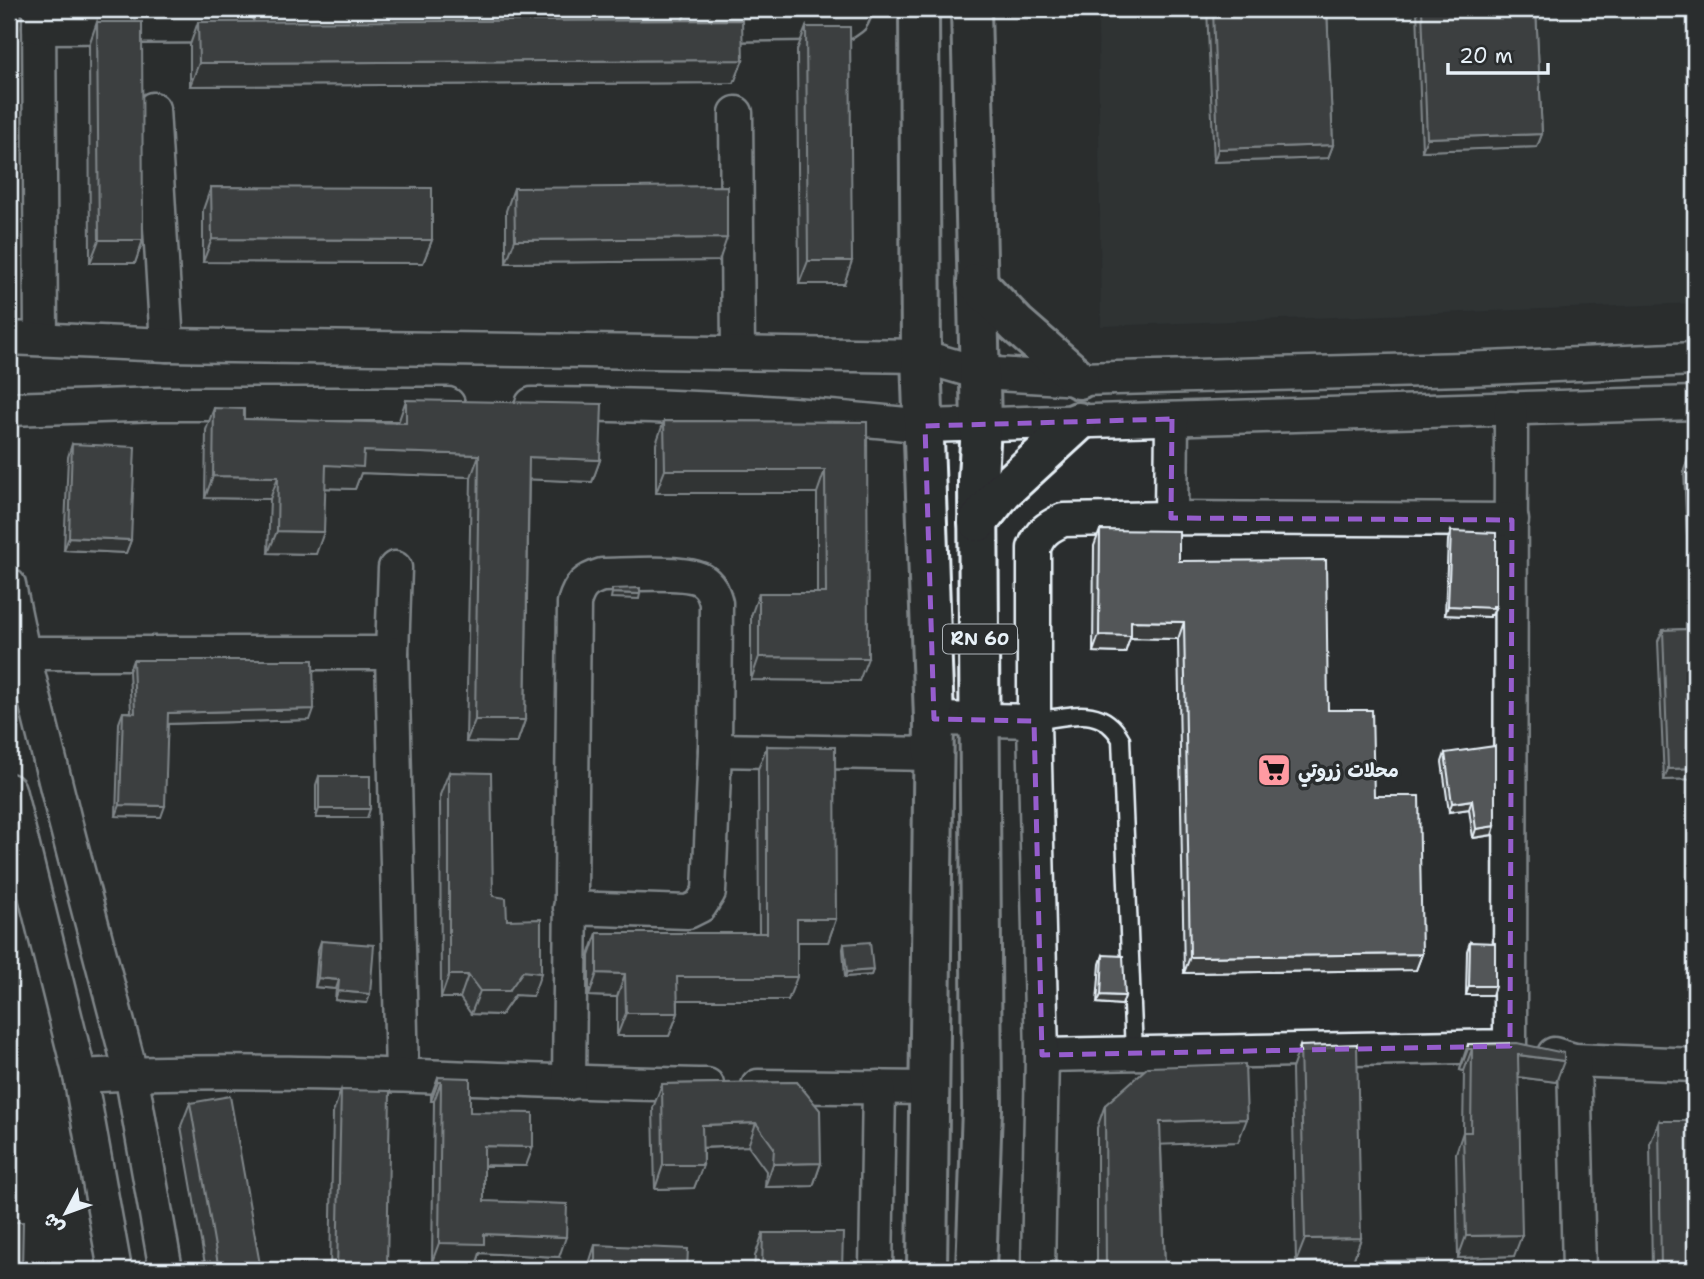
<svg xmlns="http://www.w3.org/2000/svg" width="1704" height="1279" viewBox="0 0 1704 1279" font-family="'Shantell Sans','Playpen Sans Arabic',sans-serif">
<style>
.built{fill:#363a3b}
.lines{fill:none;stroke-linecap:round;stroke-linejoin:round}
.lane-casing{stroke:#e8f1f8;stroke-width:21}
.street-casing{stroke:#e8f1f8;stroke-width:37}
.primary-casing{stroke:#e8f1f8;stroke-width:44}
.lane{stroke:#2a2d2e;stroke-width:16}
.street{stroke:#2a2d2e;stroke-width:32}
.primary{stroke:#2a2d2e;stroke-width:38}
.wall{fill:#474b4d;stroke:#e8f1f8;stroke-width:2}
.shaded-wall{fill:#3a3d3e;stroke:#e8f1f8;stroke-width:2}
.building{fill:#535759;stroke:#e8f1f8;stroke-width:2}
.marked{fill:none;stroke:#965dcd;stroke-width:5;stroke-dasharray:14 9;stroke-linejoin:round}
.labels{text-anchor:middle;dominant-baseline:central;stroke-width:7;stroke-linejoin:round;paint-order:stroke}
.shield{fill:#2a2d2e;stroke:#afb6bb;stroke-width:2}
.shield-label{font-size:18px;font-weight:bold;fill:#e8f1f8}
.poi-label{font-size:19px;font-weight:bold;fill:#e8f1f8;stroke:#2a2d2e;text-anchor:start}
</style>
<rect width="100%" height="100%" fill="#2a2d2e"/>
<filter id="ink" filterUnits="userSpaceOnUse"><feTurbulence type="fractalNoise" baseFrequency=".0143" numOctaves="2"/><feDisplacementMap in="SourceGraphic" scale="14" xChannelSelector="R" yChannelSelector="G"/><feConvolveMatrix kernelMatrix="1 2 1 2 8 2 1 2 1" color-interpolation-filters="sRGB"/></filter>
<g filter="url(#ink)">
<!-- built -->
<polygon class="built" points="1098,9 1695,9 1695,303 1101,326"/>
<g class="lines">
<!-- lane casing -->
<g class="lane-casing">
<path id="lane" d="M1034,721c35,-4 67,-18 87,18l13,314"/>
</g>
<!-- street casing -->
<g class="street-casing">
<g id="street">
<polyline points="39,9 41,338"/>
<polyline points="699,25 845,23 852,18 856,9"/>
<polyline points="39,27 237,26"/>
<polyline points="153,109 167,345"/>
<polyline points="736,113 738,353"/>
<polyline points="9,338 167,345 921,356 979,373 1079,379 1464,369 1695,359"/>
<path d="M532,404c129,0 264,8 393,22l770,-23"/>
<polyline points="9,409 160,404 448,404"/>
<polyline points="1171,518 1172,419"/>
<polyline points="395,568 392,653 402,1075"/>
<polyline points="9,585 23,652 65,821 131,1073 166,1270"/>
<polyline points="9,653 392,653"/>
<polyline points="934,719 1034,721"/>
<polyline points="715,750 932,754"/>
<polyline points="9,790 80,1076 115,1270"/>
<polyline points="1554,1054 1574,1060 1695,1065"/>
<polyline points="1042,1055 1510,1046 1511,408"/>
<polyline points="1574,1060 1579,1270"/>
<path d="M80,1076c209,-11 418,6 627,9"/>
<path d="M569,1083l5,-480c5,-17 11,-23 28,-28 22,0 84,-5 100,5 8,5 12,14 14,23l-1,147 -6,142 -9,14 -12,6 -118,-4"/>
<polyline points="758,1086 929,1088"/>
<polyline points="876,1270 879,1087"/>
<path d="M1038,1270l4,-215 -8,-334v-173c6,-16 14,-21 29,-28l108,-2 341,2"/>
</g>
</g>
<!-- primary casing -->
<g class="primary-casing">
<g id="primary">
<polyline points="919,9 921,356 934,719 927,1270"/>
<polyline points="971,9 981,425 978,478 982,1109 976,1270"/>
<polyline points="977,283 1016,324 1079,379"/>
<polyline points="978,522 1003,491 1078,422"/>
</g>
</g>
<!-- lane -->
<use href="#lane" class="lane"/>
<!-- street -->
<use href="#street" class="street"/>
<!-- primary -->
<use href="#primary" class="primary"/>
</g>
<!-- wall -->
<g class="wall">
<polygon points="1207,9 1327,9 1333,145 1328,158 1214,162"/>
<polygon points="1417,9 1536,9 1542,134 1537,147 1422,151"/>
<polygon points="97,22 143,240 135,263 90,263 89,45"/>
<polygon points="198,22 734,83 190,86 190,45"/>
<polygon points="806,27 844,284 799,284 797,50"/>
<polygon points="211,187 432,240 423,263 203,262 203,210"/>
<polygon points="514,188 719,261 506,263 506,211"/>
<polygon points="406,400 600,460 592,482 529,479 525,720 517,743 466,742 471,477 361,473 355,489 325,488 316,554 268,553 270,499 205,498 206,430 214,408 244,419 398,423"/>
<polygon points="664,421 867,422 859,681 751,680 751,616 759,593 817,593 817,493 656,493 656,444"/>
<polygon points="72,444 131,540 126,553 64,550 68,457"/>
<polygon points="1695,458 1695,779 1664,780 1658,641 1663,630 1686,629 1686,566 1688,560 1684,470 1688,459"/>
<polygon points="1100,530 1179,561 1328,710 1374,796 1422,954 1416,970 1184,973 1178,639 1130,638 1125,653 1093,652 1094,546"/>
<polygon points="1451,531 1496,606 1492,615 1490,615 1490,617 1445,615 1448,540"/>
<polygon points="133,660 310,720 168,724 161,817 116,816 119,723 123,712 131,712 129,671"/>
<polygon points="767,746 836,919 828,942 797,942 788,1000 678,1000 678,1013 669,1036 617,1036 617,997 589,996 589,956 597,933 759,933 758,769"/>
<polygon points="1445,753 1495,826 1492,835 1473,838 1469,809 1449,812 1442,762"/>
<polygon points="449,772 493,896 507,920 533,996 515,995 501,1015 471,1014 460,998 441,998 440,795"/>
<polygon points="319,776 367,818 316,818 316,785"/>
<polygon points="321,941 370,994 367,1003 335,1000 336,989 315,987 318,950"/>
<polygon points="1470,942 1495,986 1492,995 1466,995 1467,951"/>
<polygon points="844,944 873,970 871,975 845,977 843,949"/>
<polygon points="1103,955 1125,996 1122,1005 1097,1003 1100,964"/>
<polygon points="1468,1044 1556,1082 1518,1077 1514,1256 1458,1258 1456,1153 1463,1132 1464,1071 1460,1070 1461,1065"/>
<polygon points="1300,1046 1361,1238 1353,1261 1296,1262 1292,1069"/>
<polygon points="438,1077 470,1112 526,1166 484,1166 484,1201 559,1257 480,1253 477,1263 432,1262 434,1101 431,1101 431,1096"/>
<polygon points="797,1082 821,1163 813,1186 765,1187 766,1171 748,1146 703,1148 703,1165 694,1188 655,1189 653,1108 662,1084"/>
<polygon points="341,1090 387,1270 330,1270 333,1113"/>
<polygon points="190,1103 261,1270 206,1270 181,1126"/>
<polygon points="1105,1105 1238,1142 1161,1144 1165,1270 1097,1270 1097,1128"/>
<polygon points="1659,1121 1695,1270 1652,1270 1650,1144"/>
<polygon points="763,1233 842,1270 754,1270 755,1256"/>
<polygon points="595,1245 687,1270 587,1270"/>
</g>
<!-- shaded-wall -->
<g class="shaded-wall">
<polygon points="743,60 734,83 190,86 199,63"/>
<polygon points="1542,134 1537,147 1422,151 1427,138"/>
<polygon points="1333,145 1328,158 1214,162 1218,149"/>
<polygon points="727,238 719,261 506,263 515,240"/>
<polygon points="212,239 432,240 423,263 203,262"/>
<polygon points="99,240 143,240 135,263 90,263"/>
<polygon points="808,261 852,261 844,284 799,284"/>
<polygon points="364,451 479,455 471,477 361,473 355,489 318,488 326,465"/>
<polygon points="529,457 600,460 592,482 521,479"/>
<polygon points="665,470 825,470 817,493 656,493"/>
<polygon points="213,476 278,477 270,499 205,498"/>
<polygon points="277,531 324,532 316,554 268,553"/>
<polygon points="69,537 131,540 126,553 64,550"/>
<polygon points="612,593 640,594 639,599 611,598"/>
<polygon points="1448,606 1496,606 1492,615 1490,615 1490,617 1445,615"/>
<polygon points="1131,621 1184,622 1178,639 1130,638 1125,653 1093,652 1099,635"/>
<polygon points="759,657 868,658 859,681 751,680"/>
<polygon points="314,709 310,720 164,724 168,713"/>
<polygon points="475,720 525,720 517,743 466,742"/>
<polygon points="1695,768 1695,779 1664,780 1668,769"/>
<polygon points="1472,800 1469,809 1449,812 1452,803"/>
<polygon points="120,805 165,806 161,817 116,816"/>
<polygon points="319,809 370,809 367,818 316,818"/>
<polygon points="1495,826 1492,835 1473,838 1476,829"/>
<polygon points="797,919 836,919 828,942 788,942"/>
<polygon points="1422,954 1416,970 1184,973 1190,957"/>
<polygon points="873,970 871,975 845,977 847,972"/>
<polygon points="523,971 541,973 533,996 515,995 501,1015 471,1014 480,991"/>
<polygon points="597,973 625,974 617,997 589,996"/>
<polygon points="449,975 468,975 460,998 441,998"/>
<polygon points="677,977 797,977 788,1000 669,1000"/>
<polygon points="318,978 339,980 336,989 315,987"/>
<polygon points="1469,986 1495,986 1492,995 1466,995"/>
<polygon points="338,991 370,994 367,1003 335,1000"/>
<polygon points="1101,995 1125,996 1122,1005 1097,1003"/>
<polygon points="626,1013 678,1013 669,1036 617,1036"/>
<polygon points="1468,1049 1472,1049 1464,1071 1460,1070"/>
<polygon points="1518,1055 1564,1061 1556,1082 1510,1076"/>
<polygon points="438,1082 441,1082 434,1101 431,1101"/>
<polygon points="1247,1119 1238,1142 1152,1145 1160,1122"/>
<polygon points="756,1123 748,1146 694,1148 702,1125"/>
<polygon points="484,1146 533,1147 526,1166 478,1165"/>
<polygon points="821,1163 813,1186 765,1187 773,1164"/>
<polygon points="663,1165 703,1165 694,1188 655,1189"/>
<polygon points="484,1234 566,1237 559,1257 480,1253 477,1263 432,1262 439,1243"/>
<polygon points="1522,1235 1514,1256 1458,1258 1466,1236"/>
<polygon points="1361,1238 1353,1261 1296,1262 1305,1239"/>
</g>
<!-- building -->
<g class="building">
<polygon points="1213,9 1327,9 1333,145 1218,149"/>
<polygon points="1422,9 1536,9 1542,134 1427,138"/>
<polygon points="742,20 743,60 199,63 198,22"/>
<polygon points="97,22 142,22 143,240 99,240"/>
<polygon points="806,27 850,27 852,261 808,261"/>
<polygon points="727,186 727,238 515,240 514,188"/>
<polygon points="211,187 432,188 432,240 212,239"/>
<polygon points="406,400 602,404 600,460 529,457 525,720 475,720 479,455 364,451 363,467 326,465 324,532 277,531 278,477 213,476 214,408 244,409 244,419 406,423"/>
<polygon points="664,421 867,422 868,658 759,657 759,593 826,593 825,470 665,470"/>
<polygon points="72,444 135,447 131,540 69,537"/>
<polygon points="1695,458 1695,768 1668,769 1663,630 1690,629 1690,555 1692,555 1688,459"/>
<polygon points="1100,530 1179,531 1179,561 1326,560 1328,710 1372,710 1374,796 1419,796 1422,954 1190,957 1184,622 1131,621 1131,636 1099,635"/>
<polygon points="1451,531 1496,533 1496,606 1493,606 1493,608 1448,606"/>
<polygon points="640,588 640,594 612,593 612,589"/>
<polygon points="133,660 313,660 314,709 168,713 165,806 120,805 123,712 135,713"/>
<polygon points="767,746 835,747 836,919 797,919 797,977 677,977 678,1013 626,1013 625,974 597,973 597,933 767,933"/>
<polygon points="1495,746 1495,826 1476,829 1472,800 1452,803 1445,753"/>
<polygon points="449,772 491,773 493,896 506,898 507,920 541,919 541,973 523,971 509,991 480,991 468,975 449,975"/>
<rect x="319" y="776" width="51" height="33"/>
<polygon points="321,941 374,945 370,994 338,991 339,980 318,978"/>
<polygon points="870,942 873,970 847,972 844,944"/>
<polygon points="1470,942 1495,943 1495,986 1469,986"/>
<polygon points="1103,955 1123,956 1125,996 1101,995"/>
<polygon points="1517,1043 1564,1053 1564,1061 1518,1055 1522,1235 1466,1236 1463,1132 1471,1132 1472,1049 1468,1049 1468,1044"/>
<polygon points="1357,1044 1361,1238 1305,1239 1300,1046"/>
<polygon points="1245,1064 1247,1119 1160,1122 1165,1270 1106,1270 1105,1105 1148,1067"/>
<polygon points="438,1077 470,1078 470,1112 533,1113 533,1147 484,1146 484,1201 567,1204 566,1237 484,1234 484,1244 439,1243 441,1082 438,1082"/>
<polygon points="797,1082 820,1110 821,1163 773,1164 774,1148 756,1123 702,1125 703,1165 663,1165 662,1084"/>
<polygon points="341,1090 390,1091 387,1270 337,1270"/>
<polygon points="230,1096 261,1270 219,1270 190,1103"/>
<polygon points="1659,1121 1695,1121 1695,1270 1661,1270"/>
<polygon points="9,1222 23,1222 22,1270 9,1270"/>
<polygon points="763,1233 843,1233 842,1270 762,1270"/>
<polygon points="595,1245 688,1249 687,1270 595,1270"/>
<polygon points="1429,1260 1430,1270 1373,1270 1373,1261"/>
<polygon points="1579,1263 1579,1270 1523,1270 1522,1264"/>
</g>
</g>
<!-- marked area -->
<path d="M0 0H1704V1279H0ZM1172,419l-1,99 341,2 -2,526 -468,9 -8,-334 -100,-2 -9,-293z" fill="#2a2d2e" fill-opacity=".55" fill-rule="evenodd"/>
<path class="marked" d="M1172,419l-1,99 341,2 -2,526 -468,9 -8,-334 -100,-2 -9,-293z"/>
<!-- icons -->
<defs>
<g id="supermarket-square" transform="scale(1.75)"><rect x="-9" y="-9" width="18" height="18" rx="4" fill="#ff9aa2" stroke="#2a2d2e"/><path d="M-6-5.5h2.5l.6 2H6L4.5 2H-2.5L-4.4-4H-6ZM-1.5 3.2a1.3 1.3 0 1 0 .1 0ZM3 3.2a1.3 1.3 0 1 0 .1 0Z" fill="#111"/></g>
</defs>
<g fill-rule="evenodd">
<use href="#supermarket-square" x="1274" y="770"/>
</g>
<g class="labels">
<!-- shield labels -->
<rect class="shield" x="943" y="624.5" width="74" height="29" rx="5"/>
<g class="shield-label">
<text x="980" y="639">RN 60</text>
</g>
<!-- poi labels -->
<g class="poi-label">
<text x="1298" y="770">محلات زروتي</text>
</g>
</g>
<!-- margin -->
<rect width="1704" height="1279" fill="none" stroke="#2a2d2e" stroke-width="35"/>
<rect x="18" y="18" width="1669" height="1244" fill="none" stroke="#e8f1f8" stroke-width="2.5" filter="url(#ink)"/>
<!-- north arrow -->
<g transform="translate(66 1213) rotate(229)" stroke="#2a2d2e" stroke-width="5" paint-order="stroke">
<path d="M0-5L12 26L0 18L-12 26Z" fill="#e8f1f8"/>
<text y="-10" font-size="19" font-weight="bold" text-anchor="middle" fill="#e8f1f8">ش</text>
</g>
<!-- scale -->
<path d="M1448 63v10h100v-10" fill="none" stroke="#e8f1f8" stroke-width="3.5"/>
<text x="1459" y="63" font-size="21" fill="#e8f1f8" stroke="#2a2d2e" stroke-width="5" paint-order="stroke">20 m</text>
</svg>
